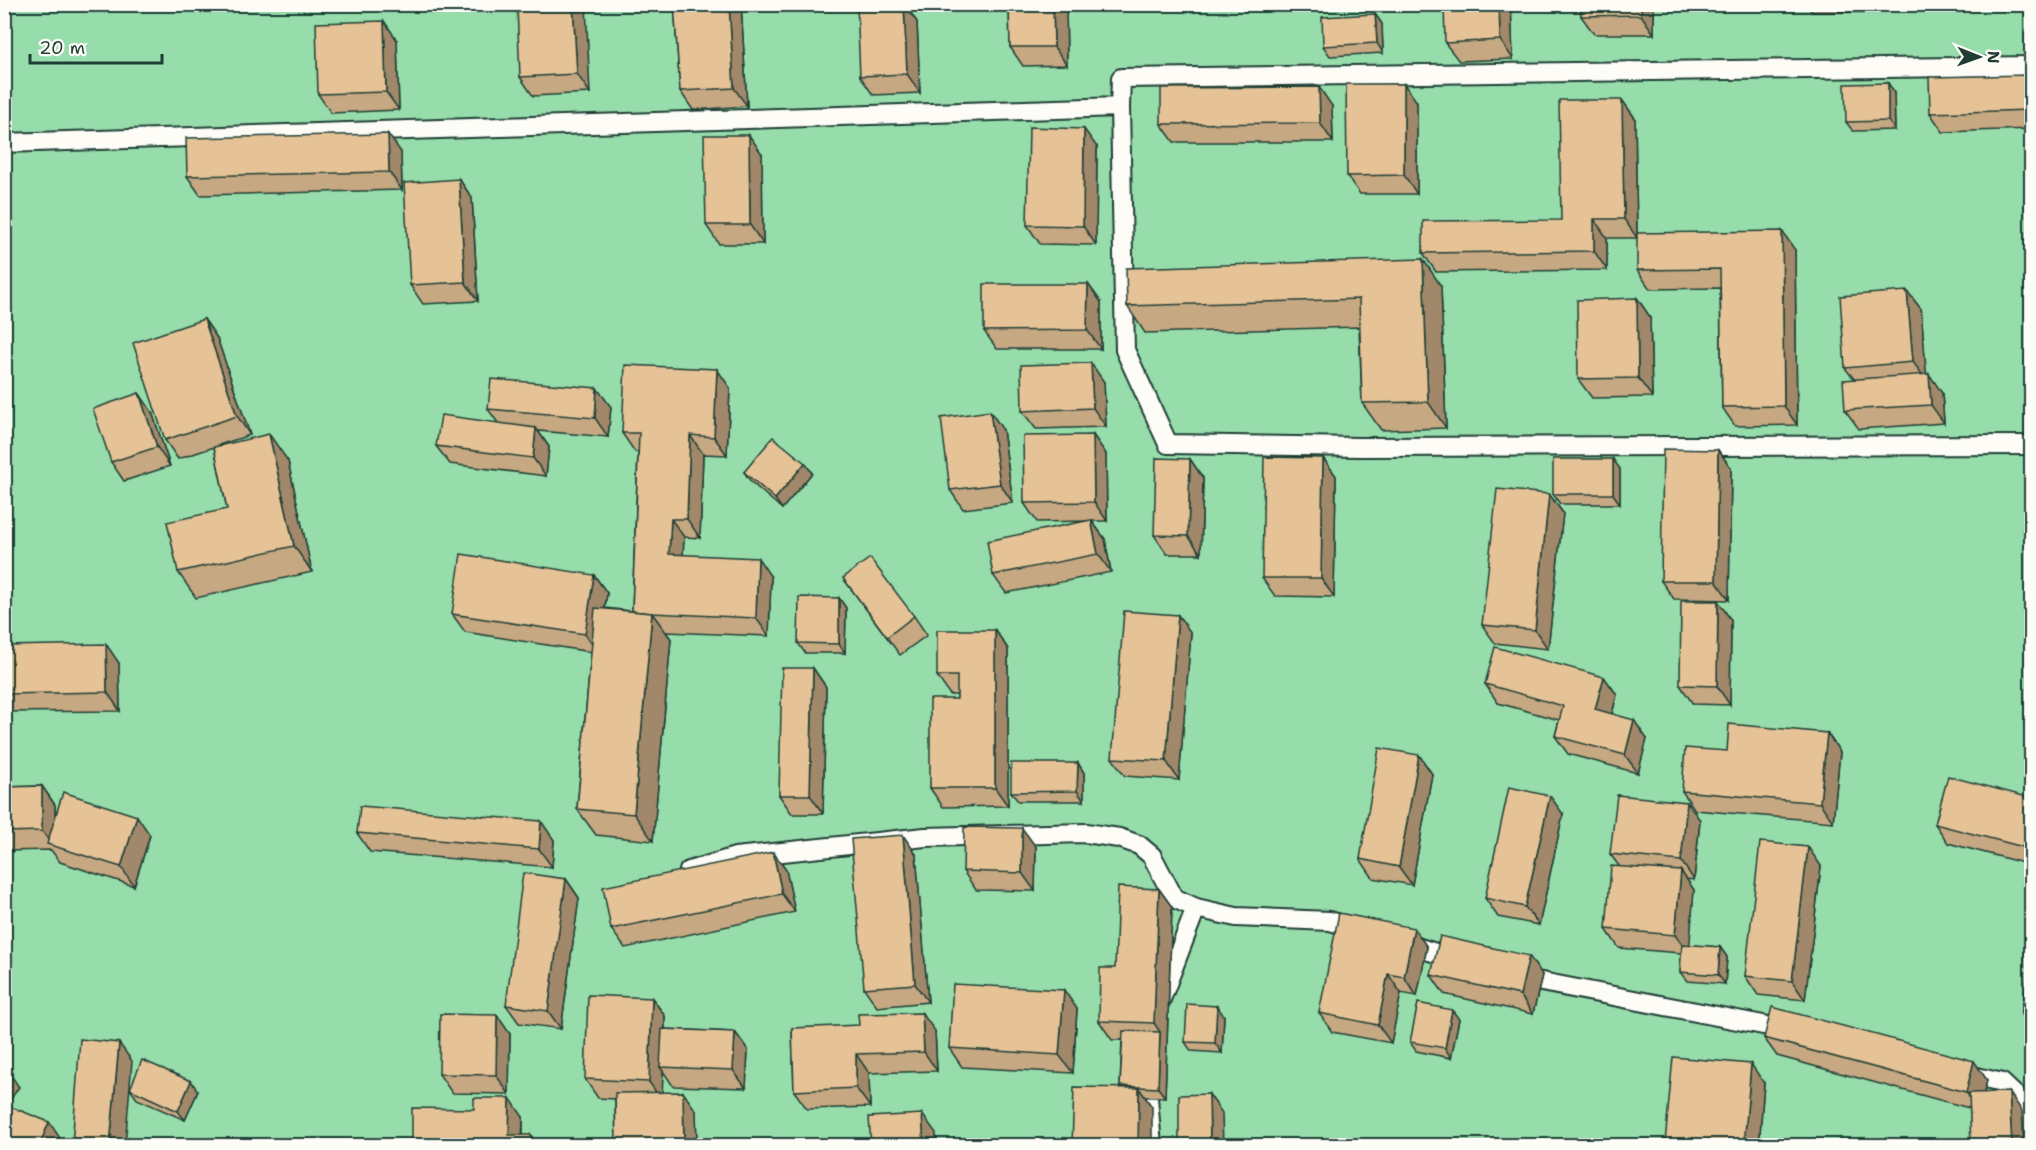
<svg xmlns="http://www.w3.org/2000/svg" width="2036" height="1150" viewBox="0 0 2036 1150" font-family="'Shantell Sans',sans-serif">
<style>
.green{fill:#97ddab;stroke:#5b8d70;stroke-width:1.5}
.lines{fill:none;stroke-linecap:round;stroke-linejoin:round}
.lane-casing{stroke:#1f3d34;stroke-width:22}
.lane{stroke:#fdfcf7;stroke-width:18}
.wall{fill:#c6a882;stroke:#1f3d34;stroke-width:1.5}
.shaded-wall{fill:#a1886a;stroke:#1f3d34;stroke-width:1.5}
.building{fill:#e6c397;stroke:#1f3d34;stroke-width:1.5}
</style>
<rect width="100%" height="100%" fill="#f8f1e4"/>
<filter id="ink" filterUnits="userSpaceOnUse"><feTurbulence type="fractalNoise" baseFrequency=".0167" numOctaves="2"/><feDisplacementMap in="SourceGraphic" scale="12" xChannelSelector="R" yChannelSelector="G"/><feConvolveMatrix kernelMatrix="1 2 1 2 8 2 1 2 1" color-interpolation-filters="sRGB"/></filter>
<g filter="url(#ink)">
<!-- green -->
<polygon class="green" points="4,5 2031,5 2031,1145 5,1145"/>
<g class="lines">
<!-- lane casing -->
<g class="lane-casing">
<g id="lane">
<polyline points="1120,107 1125,350 1168,444 1360,447 2032,445"/>
<polyline points="4,143 1120,107 1121,78 2032,66"/>
<polyline points="689,871 735,857 925,837 1086,833 1119,838 1139,845 1152,856 1174,898 1196,908 1236,917 1330,921 1360,930"/>
<polyline points="1404,943 1458,960"/>
<polyline points="1516,977 1789,1030"/>
<polyline points="1160,1002 1196,908"/>
<polyline points="1146,1073 1152,1146"/>
<polyline points="1964,1074 2002,1083 2019,1099 2031,1121 2031,1146"/>
</g>
</g>
<!-- lane -->
<use href="#lane" class="lane"/>
</g>
<!-- wall -->
<g class="wall">
<polygon points="674,4 741,4 747,106 693,110 680,91"/>
<polygon points="875,4 905,4 917,22 920,93 873,95 860,76"/>
<polygon points="1009,4 1066,4 1067,65 1023,66 1010,47"/>
<polygon points="1511,4 1513,59 1459,61 1445,43"/>
<polygon points="1581,4 1654,4 1654,34 1594,34 1581,16"/>
<polygon points="1806,4 1872,4 1872,12 1812,12"/>
<polygon points="538,5 590,93 533,96 520,77"/>
<polygon points="1375,14 1382,24 1383,53 1330,56 1323,46"/>
<polygon points="397,40 399,110 331,113 318,94"/>
<polygon points="2031,75 2031,129 1943,132 1930,113"/>
<polygon points="1888,83 1894,93 1895,130 1853,131 1846,122"/>
<polygon points="1622,100 1635,118 1637,238 1607,238 1607,270 1436,272 1423,253 1561,220"/>
<polygon points="1417,102 1417,194 1360,194 1347,176"/>
<polygon points="1332,106 1333,142 1174,142 1161,124"/>
<polygon points="1097,147 1096,245 1040,244 1027,225"/>
<polygon points="401,152 402,190 200,195 187,176"/>
<polygon points="762,154 763,244 719,244 706,225"/>
<polygon points="459,179 472,198 478,301 423,304 410,285"/>
<polygon points="1795,250 1797,425 1735,426 1722,407 1720,288 1650,289 1637,270"/>
<polygon points="1088,284 1101,302 1101,349 997,349 984,331"/>
<polygon points="1441,286 1446,428 1381,430 1362,403 1359,327 1145,333 1127,306"/>
<polygon points="1907,291 1921,309 1926,374 1942,393 1944,423 1859,429 1845,410 1854,379 1845,368"/>
<polygon points="1637,298 1650,317 1652,397 1592,398 1578,379"/>
<polygon points="204,319 217,338 250,435 219,445 288,461 312,572 196,598 178,572 227,509 214,447 178,459 165,440"/>
<polygon points="1104,382 1106,427 1036,429 1022,411"/>
<polygon points="730,388 727,455 703,454 700,538 684,537 683,555 771,577 769,636 666,632 671,639 653,841 596,835 577,809 591,652 465,632 452,614 594,575 607,593 605,608 632,611 638,452 635,452 622,433"/>
<polygon points="139,393 152,412 170,466 124,481 111,462"/>
<polygon points="611,407 608,437 538,431 549,447 546,476 450,464 436,446 498,423 488,409"/>
<polygon points="1003,430 1013,503 963,509 950,490"/>
<polygon points="1093,435 1106,454 1107,521 1092,521 1105,539 1111,572 1006,593 993,575 1088,521 1037,522 1024,503"/>
<polygon points="1718,450 1731,468 1729,600 1674,599 1661,581"/>
<polygon points="1323,458 1336,476 1334,597 1275,596 1262,578"/>
<polygon points="1190,459 1203,478 1201,554 1167,554 1154,535"/>
<polygon points="805,463 812,473 782,509 751,482 744,472"/>
<polygon points="1620,469 1620,504 1560,504 1553,494"/>
<polygon points="1549,494 1563,513 1548,649 1495,643 1482,625"/>
<polygon points="843,578 914,616 927,635 900,655"/>
<polygon points="839,598 846,608 845,653 805,653 798,643"/>
<polygon points="1731,620 1730,705 1693,704 1680,685"/>
<polygon points="995,630 1008,649 1008,806 943,807 930,788 957,699 957,695 950,695 937,676"/>
<polygon points="1191,633 1179,780 1125,776 1112,758"/>
<polygon points="4,646 119,663 120,711 4,712"/>
<polygon points="813,668 826,687 823,814 792,814 779,795"/>
<polygon points="1604,677 1617,695 1612,714 1647,739 1638,773 1568,754 1555,736 1559,720 1498,703 1485,684"/>
<polygon points="1827,733 1840,752 1833,822 1695,810 1682,791 1727,751"/>
<polygon points="1419,755 1432,774 1412,885 1373,878 1360,859"/>
<polygon points="1078,763 1084,773 1084,801 1018,801 1011,792"/>
<polygon points="42,786 55,805 55,817 150,835 134,886 60,862 51,850 4,851 4,787"/>
<polygon points="2031,798 2031,865 1948,843 1935,824"/>
<polygon points="1563,814 1539,925 1498,917 1485,898"/>
<polygon points="1700,820 1694,880 1686,879 1694,890 1689,945 1720,947 1727,957 1725,984 1687,981 1680,972 1681,953 1619,948 1606,929 1619,866 1610,854"/>
<polygon points="357,833 554,840 552,867 370,852"/>
<polygon points="1036,847 1035,891 976,890 963,871"/>
<polygon points="773,852 786,870 795,912 625,948 611,929"/>
<polygon points="916,854 928,1002 877,1007 864,988"/>
<polygon points="1821,866 1805,1000 1758,995 1745,976"/>
<polygon points="566,879 579,898 561,1029 519,1023 506,1005"/>
<polygon points="1159,889 1172,907 1165,1097 1145,1097 1152,1107 1120,1086 1122,1040 1112,1040 1099,1021 1115,968"/>
<polygon points="1427,947 1417,996 1401,993 1391,1043 1332,1032 1319,1013"/>
<polygon points="2031,960 2031,1030 2021,1014"/>
<polygon points="1431,975 1542,975 1533,1014 1444,994"/>
<polygon points="652,998 665,1016 665,1029 735,1032 748,1050 746,1088 673,1086 663,1071 662,1092 696,1111 697,1146 616,1146 615,1099 598,1098 585,1079"/>
<polygon points="1077,1009 1073,1073 962,1067 949,1048"/>
<polygon points="1224,1016 1222,1053 1191,1051 1185,1042"/>
<polygon points="1459,1019 1451,1058 1416,1051 1410,1042"/>
<polygon points="792,1028 935,1031 937,1071 869,1073 870,1107 807,1109 794,1091"/>
<polygon points="510,1034 509,1094 452,1093 439,1074"/>
<polygon points="1764,1038 1987,1080 1984,1093 2022,1111 1969,1108 1777,1056"/>
<polygon points="1764,1083 1759,1146 1667,1146 1665,1143"/>
<polygon points="130,1089 198,1091 185,1120 137,1099"/>
<polygon points="523,1117 523,1135 538,1146 413,1146 412,1144"/>
</g>
<!-- shaded-wall -->
<g class="shaded-wall">
<polygon points="573,4 586,4 590,93 577,74"/>
<polygon points="729,4 741,4 747,106 734,88"/>
<polygon points="904,4 917,22 920,93 907,74"/>
<polygon points="1053,4 1066,4 1067,65 1054,47"/>
<polygon points="1499,4 1511,4 1513,59 1500,40"/>
<polygon points="1641,4 1654,4 1654,34 1641,15"/>
<polygon points="1867,4 1872,4 1872,12"/>
<polygon points="1375,14 1382,24 1383,53 1377,43"/>
<polygon points="384,21 397,40 399,110 386,92"/>
<polygon points="1888,83 1894,93 1895,130 1888,121"/>
<polygon points="1404,84 1417,102 1417,194 1404,175"/>
<polygon points="1319,87 1332,106 1333,142 1320,123"/>
<polygon points="1622,100 1635,118 1637,238 1624,219"/>
<polygon points="1084,129 1097,147 1096,245 1083,226"/>
<polygon points="388,134 401,152 402,190 389,172"/>
<polygon points="749,135 762,154 763,244 750,225"/>
<polygon points="459,179 472,198 478,301 465,282"/>
<polygon points="1594,219 1607,238 1607,270 1594,251"/>
<polygon points="1782,231 1795,250 1797,425 1784,406"/>
<polygon points="1423,259 1441,286 1446,428 1428,402"/>
<polygon points="1088,284 1101,302 1101,349 1087,330"/>
<polygon points="1907,291 1921,309 1927,381 1913,362"/>
<polygon points="1637,298 1650,317 1652,397 1638,378"/>
<polygon points="204,319 217,338 250,435 237,416"/>
<polygon points="1091,363 1104,382 1106,427 1093,408"/>
<polygon points="717,369 730,388 727,455 714,437"/>
<polygon points="1929,374 1942,393 1944,423 1931,405"/>
<polygon points="597,388 611,407 608,437 595,418"/>
<polygon points="139,393 152,412 170,466 157,447"/>
<polygon points="990,411 1003,430 1013,503 1000,484"/>
<polygon points="536,428 549,447 546,476 533,458"/>
<polygon points="269,434 288,461 312,572 294,546"/>
<polygon points="690,435 703,454 700,538 687,519"/>
<polygon points="1093,435 1106,454 1107,521 1094,502"/>
<polygon points="1718,450 1731,468 1729,600 1716,581"/>
<polygon points="1323,458 1336,476 1334,597 1321,578"/>
<polygon points="1190,459 1203,478 1201,554 1188,536"/>
<polygon points="1613,459 1620,469 1620,504 1613,494"/>
<polygon points="805,463 812,473 782,509 775,499"/>
<polygon points="1549,494 1563,513 1548,649 1535,630"/>
<polygon points="671,519 684,537 682,573 669,554"/>
<polygon points="1091,520 1105,539 1111,572 1098,554"/>
<polygon points="758,558 771,577 769,636 756,618"/>
<polygon points="594,575 607,593 598,653 585,634"/>
<polygon points="839,598 846,608 845,653 839,644"/>
<polygon points="1718,601 1731,620 1730,705 1717,686"/>
<polygon points="652,613 671,639 653,841 634,814"/>
<polygon points="1178,615 1191,633 1179,780 1166,761"/>
<polygon points="995,630 1008,649 1008,806 995,788"/>
<polygon points="106,644 119,663 120,711 107,692"/>
<polygon points="813,668 826,687 823,814 810,795"/>
<polygon points="1604,677 1617,695 1608,728 1595,709"/>
<polygon points="1634,720 1647,739 1638,773 1625,755"/>
<polygon points="1827,733 1840,752 1833,822 1820,803"/>
<polygon points="1419,755 1432,774 1412,885 1399,867"/>
<polygon points="1078,763 1084,773 1084,801 1077,791"/>
<polygon points="42,786 55,805 55,846 52,845 42,831"/>
<polygon points="1550,796 1563,814 1539,925 1525,907"/>
<polygon points="1687,802 1700,820 1694,880 1681,861"/>
<polygon points="137,816 150,835 134,886 121,867"/>
<polygon points="541,821 554,840 552,867 539,849"/>
<polygon points="1022,828 1036,847 1035,891 1022,873"/>
<polygon points="903,835 916,854 928,1002 915,984"/>
<polygon points="1808,847 1821,866 1805,1000 1792,981"/>
<polygon points="773,852 786,870 795,912 782,894"/>
<polygon points="1681,871 1694,890 1689,954 1675,935"/>
<polygon points="566,879 579,898 561,1029 548,1011"/>
<polygon points="1159,889 1172,907 1165,1097 1158,1088 1160,1032 1154,1023"/>
<polygon points="1414,928 1427,947 1417,996 1404,977"/>
<polygon points="1720,947 1727,957 1725,984 1718,975"/>
<polygon points="1529,956 1542,975 1533,1014 1520,995"/>
<polygon points="1388,974 1401,993 1391,1043 1378,1025"/>
<polygon points="1064,990 1077,1009 1073,1073 1059,1055"/>
<polygon points="652,998 665,1016 663,1067 660,1067 663,1071 662,1101 649,1082"/>
<polygon points="1217,1006 1224,1016 1222,1053 1215,1043"/>
<polygon points="1452,1010 1459,1019 1451,1058 1445,1048"/>
<polygon points="922,1013 935,1031 937,1071 924,1052"/>
<polygon points="497,1015 510,1034 509,1094 496,1075"/>
<polygon points="735,1032 748,1050 746,1088 733,1070"/>
<polygon points="119,1043 132,1061 125,1146 110,1146"/>
<polygon points="856,1054 869,1073 870,1107 856,1088"/>
<polygon points="1974,1061 1987,1080 1979,1111 1966,1092"/>
<polygon points="1751,1064 1764,1083 1759,1146 1744,1146"/>
<polygon points="6,1068 19,1087 4,1109 4,1071"/>
<polygon points="191,1081 198,1091 185,1120 178,1111"/>
<polygon points="1139,1088 1152,1107 1152,1146 1138,1146"/>
<polygon points="683,1092 696,1111 697,1146 684,1146"/>
<polygon points="2009,1092 2022,1111 2024,1146 2012,1146"/>
<polygon points="1209,1094 1222,1113 1223,1146 1210,1146"/>
<polygon points="510,1098 523,1117 522,1146 509,1135"/>
<polygon points="922,1114 936,1133 936,1146 924,1146"/>
<polygon points="49,1122 62,1141 60,1146 39,1146"/>
<polygon points="531,1135 538,1146 531,1146"/>
</g>
<!-- building -->
<g class="building">
<polygon points="538,4 573,4 577,74 520,77 517,7 538,5"/>
<polygon points="674,4 729,4 734,88 680,91"/>
<polygon points="875,4 904,4 907,74 860,76 857,5"/>
<polygon points="1009,4 1053,4 1054,47 1010,47"/>
<polygon points="1444,4 1499,4 1500,40 1445,43"/>
<polygon points="1581,4 1641,4 1641,15 1581,16"/>
<polygon points="1375,14 1377,43 1323,46 1322,17"/>
<polygon points="384,21 386,92 318,94 316,23"/>
<polygon points="2031,75 2031,110 1930,113 1929,77"/>
<polygon points="1888,83 1888,121 1846,122 1845,84"/>
<polygon points="1346,84 1404,84 1404,175 1347,176"/>
<polygon points="1319,87 1320,123 1161,124 1161,88"/>
<polygon points="1559,100 1622,100 1624,219 1594,219 1594,251 1423,253 1423,221 1561,220"/>
<polygon points="1029,127 1084,129 1083,226 1027,225"/>
<polygon points="388,134 389,172 187,176 186,138"/>
<polygon points="704,135 749,135 750,225 706,225"/>
<polygon points="459,179 465,282 410,285 404,183"/>
<polygon points="1782,231 1784,406 1722,407 1720,269 1637,270 1637,233"/>
<polygon points="1423,259 1428,402 1362,403 1359,299 1127,306 1126,268"/>
<polygon points="984,284 1088,284 1087,330 984,331"/>
<polygon points="1907,291 1913,362 1845,368 1840,296"/>
<polygon points="1637,298 1638,378 1578,379 1577,300"/>
<polygon points="204,319 237,416 165,440 133,343"/>
<polygon points="1091,363 1093,408 1022,411 1021,365"/>
<polygon points="625,365 717,369 714,437 690,435 687,519 671,519 669,554 758,558 756,618 652,613 632,611 639,433 622,433"/>
<polygon points="1929,374 1931,405 1845,410 1843,380"/>
<polygon points="491,379 597,388 595,418 488,409"/>
<polygon points="139,393 157,447 111,462 93,409"/>
<polygon points="990,411 1000,484 950,490 941,418"/>
<polygon points="441,415 536,428 533,458 436,446"/>
<polygon points="269,434 294,546 178,572 167,522 227,509 214,447"/>
<polygon points="1093,435 1094,502 1024,503 1023,436"/>
<polygon points="773,437 805,463 775,499 744,472"/>
<polygon points="1663,449 1718,450 1716,581 1661,581"/>
<polygon points="1264,457 1323,458 1321,578 1262,578"/>
<polygon points="1156,458 1190,459 1188,536 1154,535"/>
<rect x="1553" y="459" width="60" height="35"/>
<polygon points="1497,489 1549,494 1535,630 1482,625"/>
<polygon points="1091,520 1098,554 993,575 987,541"/>
<polygon points="461,554 594,575 585,634 452,614"/>
<polygon points="870,558 914,616 887,637 843,578"/>
<polygon points="799,597 839,598 839,644 798,643"/>
<polygon points="1681,601 1718,601 1717,686 1680,685"/>
<polygon points="595,608 652,613 634,814 577,809"/>
<polygon points="1124,611 1178,615 1166,761 1112,758"/>
<polygon points="937,630 995,630 995,788 930,788 930,699 957,699 957,676 937,676"/>
<polygon points="106,644 107,692 4,694 4,646"/>
<polygon points="1495,647 1604,677 1595,709 1634,720 1625,755 1555,736 1563,706 1485,684"/>
<polygon points="782,668 813,668 810,795 779,795"/>
<polygon points="1729,724 1827,733 1820,803 1682,791 1685,748 1727,751"/>
<polygon points="1379,748 1419,755 1399,867 1360,859"/>
<polygon points="1011,763 1078,763 1077,791 1011,792"/>
<polygon points="1948,776 2031,798 2031,849 1935,824"/>
<polygon points="42,786 42,831 4,832 4,787"/>
<polygon points="1509,787 1550,796 1525,907 1485,898"/>
<polygon points="63,792 137,816 121,867 47,844"/>
<polygon points="1617,795 1687,802 1681,861 1610,854"/>
<polygon points="360,806 541,821 539,849 357,833"/>
<polygon points="964,827 1022,828 1022,873 963,871"/>
<polygon points="903,835 915,984 864,988 851,839"/>
<polygon points="1760,842 1808,847 1792,981 1745,976"/>
<polygon points="773,852 782,894 611,929 603,887"/>
<polygon points="1611,866 1681,871 1675,935 1606,929"/>
<polygon points="523,873 566,879 548,1011 506,1005"/>
<polygon points="1118,887 1159,889 1154,1023 1099,1021 1100,968 1115,968"/>
<polygon points="1339,913 1414,928 1404,977 1388,974 1378,1025 1319,1013"/>
<polygon points="1440,936 1529,956 1520,995 1431,975"/>
<polygon points="1682,944 1720,947 1718,975 1680,972"/>
<polygon points="2031,960 2031,1016 2021,1014"/>
<polygon points="953,984 1064,990 1059,1055 949,1048"/>
<polygon points="588,995 652,998 649,1082 585,1079"/>
<polygon points="1418,1003 1452,1010 1445,1048 1410,1042"/>
<polygon points="1187,1004 1217,1006 1215,1043 1185,1042"/>
<polygon points="1772,1007 1974,1061 1966,1092 1764,1038"/>
<polygon points="922,1013 924,1052 856,1054 856,1088 794,1091 792,1028 859,1025 858,1014"/>
<polygon points="440,1014 497,1015 496,1075 439,1074"/>
<polygon points="662,1029 735,1032 733,1070 660,1067"/>
<polygon points="1123,1031 1160,1032 1158,1088 1120,1086"/>
<polygon points="80,1039 119,1043 110,1146 72,1146"/>
<polygon points="1673,1057 1751,1064 1744,1146 1690,1146 1665,1143"/>
<polygon points="142,1060 191,1081 178,1111 130,1089"/>
<polygon points="1074,1087 1139,1088 1138,1146 1072,1146"/>
<polygon points="683,1092 684,1146 616,1146 615,1093"/>
<polygon points="2009,1092 2012,1146 1971,1146 1969,1093"/>
<polygon points="1209,1094 1210,1146 1179,1146 1179,1095"/>
<polygon points="474,1098 510,1098 509,1135 531,1135 531,1146 412,1144 412,1108 474,1109"/>
<polygon points="4,1104 49,1122 39,1146 4,1146"/>
<polygon points="922,1114 924,1146 871,1146 869,1117"/>
</g>
</g>
<!-- margin -->
<rect width="2036" height="1150" fill="none" stroke="#fdfcf7" stroke-width="24"/>
<rect x="12" y="12" width="2012" height="1126" fill="none" stroke="#1f3d34" stroke-width="2" filter="url(#ink)"/>
<!-- north arrow -->
<g transform="translate(1979 57) rotate(91)" stroke="#fdfcf7" stroke-width="4.5" paint-order="stroke">
<path d="M0-4.5L10 22L0 15L-10 22Z" fill="#1f3d34"/>
<text y="-9" font-size="16" font-weight="bold" text-anchor="middle" fill="#1f3d34">N</text>
</g>
<!-- scale -->
<path d="M30 54v9h132v-9" fill="none" stroke="#1f3d34" stroke-width="3"/>
<text x="39" y="54" font-size="18" fill="#1f3d34" stroke="#fdfcf7" stroke-width="4.5" paint-order="stroke">20 m</text>
</svg>
